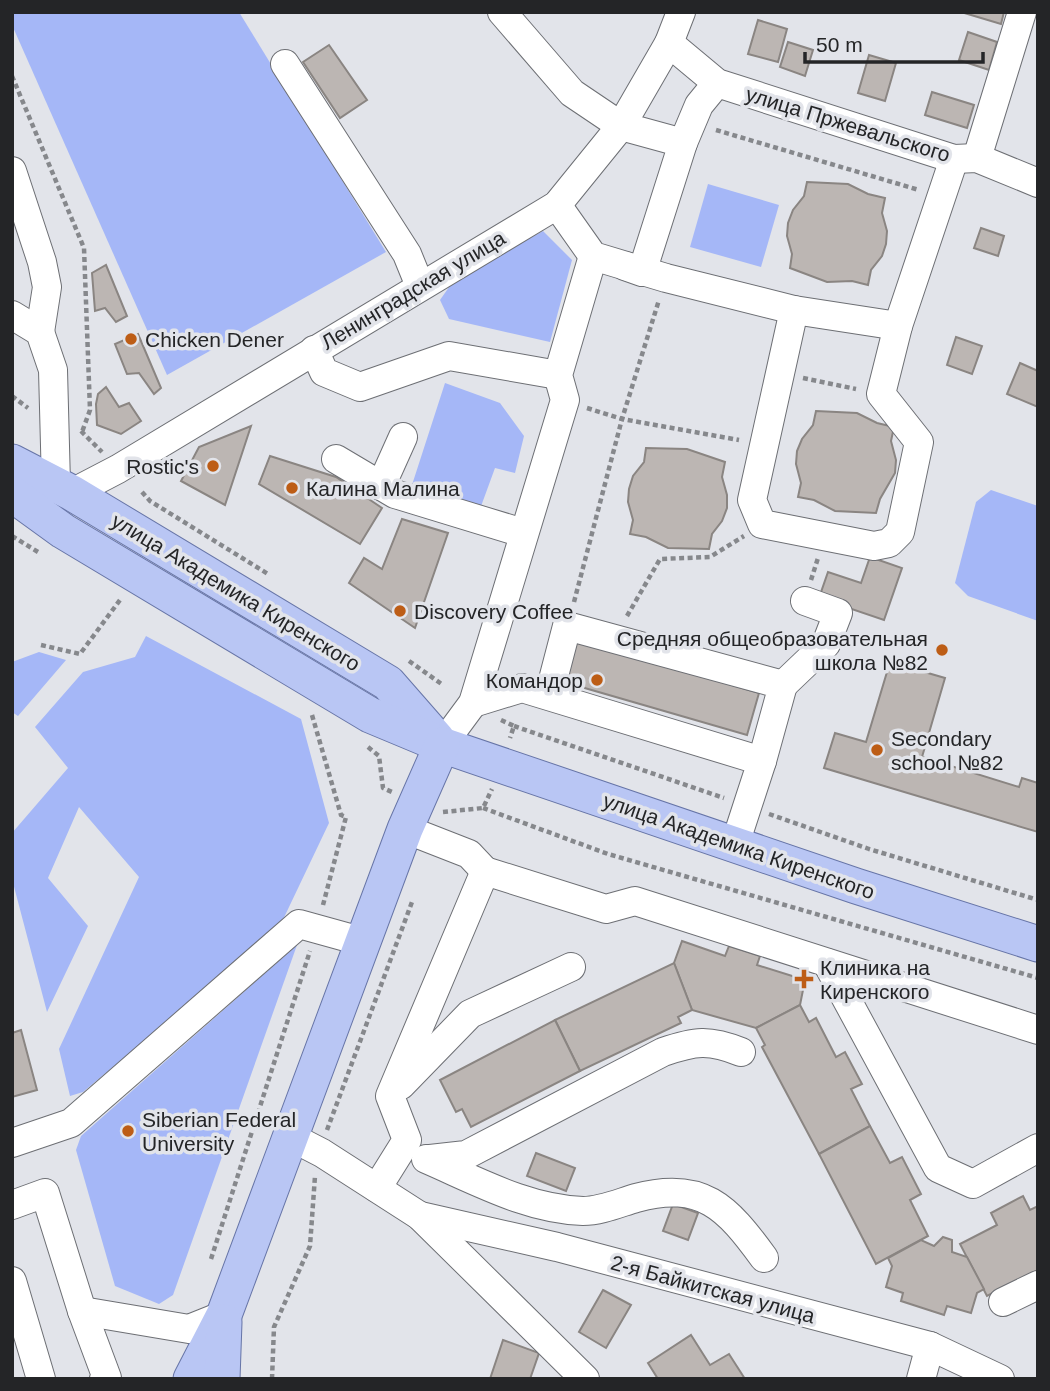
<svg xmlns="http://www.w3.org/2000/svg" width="1050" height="1391" viewBox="0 0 1050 1391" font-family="Helvetica,sans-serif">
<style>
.green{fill:#a5b7f7}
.building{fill:#bcb6b3;stroke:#8a8582;stroke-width:2}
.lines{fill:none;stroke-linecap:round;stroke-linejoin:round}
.minor-casing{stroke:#6d6f74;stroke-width:30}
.major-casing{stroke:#6775a7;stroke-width:37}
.path{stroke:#86888c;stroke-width:4.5;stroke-dasharray:5 3.5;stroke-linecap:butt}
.minor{stroke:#fff;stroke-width:28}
.major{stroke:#b9c6f4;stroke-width:35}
.poi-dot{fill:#bd5d16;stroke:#e2e4ea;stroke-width:2.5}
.labels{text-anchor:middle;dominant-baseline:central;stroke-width:7;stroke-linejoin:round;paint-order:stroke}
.street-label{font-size:21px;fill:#242527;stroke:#e2e4ea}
.poi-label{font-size:21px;fill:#242527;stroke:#e2e4ea;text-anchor:start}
</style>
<rect width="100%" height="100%" fill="#e2e4ea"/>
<!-- green -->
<g class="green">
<polygon points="12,12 239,12 386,252 167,375 12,25"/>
<polygon points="708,184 779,205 761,267 690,247"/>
<polygon points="543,231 572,260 550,342 449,319 440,300 454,280"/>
<polygon points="445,383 500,403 524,436 515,473 495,468 480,509 411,488"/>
<polygon points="991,490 1038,506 1038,621 968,596 955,583 976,502"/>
<polygon points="146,636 301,719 329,823 279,928 83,1092 70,1096 59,1049 139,877 79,807 48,878 88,926 47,1012 12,879 12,833 68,768 35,727 83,672 135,657"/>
<polygon points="39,652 66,660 18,716 12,712 12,662"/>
<polygon points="297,945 173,1295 159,1304 115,1286 76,1150 81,1136"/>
</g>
<!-- building -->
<g class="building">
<polygon points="961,12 1004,12 1001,24"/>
<polygon points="758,20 787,29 778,62 748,54"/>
<polygon points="968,32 997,42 989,70 959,60"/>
<polygon points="788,42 813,50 805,76 780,67"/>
<polygon points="329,45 367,100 340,118 303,62"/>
<polygon points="869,55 896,63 885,101 858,93"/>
<polygon points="932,92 974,105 967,128 925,115"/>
<polygon points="807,182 848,184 868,194 885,198 882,213 887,231 886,244 882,256 871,270 868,285 852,281 827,282 790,268 792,254 787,236 788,223 793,210 804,196"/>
<polygon points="981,228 1004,236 998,256 974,248"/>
<polygon points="106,265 127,316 116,322 105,308 95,311 92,273"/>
<polygon points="138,334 161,388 154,394 139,373 127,374 115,344"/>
<polygon points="956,337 982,346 972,374 947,365"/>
<polygon points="1020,363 1038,371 1038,407 1007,394"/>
<polygon points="106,387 119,407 129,403 141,421 121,434 97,425 96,404 98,394"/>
<polygon points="816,411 857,413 877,423 894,427 891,441 896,460 895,473 880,499 876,513 835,511 814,500 798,497 801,483 796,464 797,451 802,439 813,425"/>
<polygon points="251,426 225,505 181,481 199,447"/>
<polygon points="646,448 687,449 725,462 722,477 727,495 727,508 722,521 712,534 709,549 668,548 646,537 630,534 633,520 628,502 629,489 633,476 644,462"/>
<polygon points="270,456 336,477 382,508 360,544 259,484"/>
<polygon points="402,519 448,533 415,628 349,583 364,558 382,569"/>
<polygon points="870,557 902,568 884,620 819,598 828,572 861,583"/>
<polygon points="577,639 759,693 747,735 564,682"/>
<polygon points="890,662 945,678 922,757 1019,787 1022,778 1038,783 1038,832 824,768 835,733 866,742"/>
<polygon points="682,941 725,956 729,946 760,956 757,965 805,980 800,1005 756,1028 692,1010 674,963"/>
<polygon points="674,963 692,1010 678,1017 681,1023 580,1071 555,1020"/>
<polygon points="800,1005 809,1022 816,1018 836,1057 845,1052 862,1084 851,1089 870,1126 819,1154 762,1047 765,1045 756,1028"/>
<polygon points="555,1020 580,1071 471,1127 462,1109 456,1112 440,1080"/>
<polygon points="21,1030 37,1090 12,1097 12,1033"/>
<polygon points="870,1126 890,1163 902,1157 921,1194 910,1200 928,1236 876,1264 819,1154"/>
<polygon points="536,1153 575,1168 566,1191 527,1176"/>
<polygon points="1023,1196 1030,1210 1038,1206 1038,1270 987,1296 960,1244 997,1225 991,1213"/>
<polygon points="673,1204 698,1213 688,1240 663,1231"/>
<polygon points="943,1237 952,1240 952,1252 967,1257 984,1289 977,1293 971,1313 947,1306 944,1315 901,1301 903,1293 886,1287 892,1266 888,1258 921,1240 934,1246"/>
<polygon points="603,1290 631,1305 606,1348 579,1332"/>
<polygon points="691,1335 710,1365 729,1354 745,1379 658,1379 648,1363"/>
<polygon points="503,1340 539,1353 530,1379 490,1379"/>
</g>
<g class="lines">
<!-- minor casing -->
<g class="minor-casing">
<g id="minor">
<polyline points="502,12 572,93 621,126 683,143"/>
<polyline points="669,43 717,83 954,159 977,158 1038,183"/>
<polyline points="285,64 407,254 420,286"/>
<polyline points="977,158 1022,12"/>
<polyline points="12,171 42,262 47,287 40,332"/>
<polyline points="557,205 593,256 666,278 794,310 898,326"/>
<polyline points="625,266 642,272 683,143 699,105 717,83"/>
<polyline points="794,310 752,500 762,524 874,546 889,543 900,532 919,442 881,394 898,326 954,159"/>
<polyline points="12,315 40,332 53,370 56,484"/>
<polyline points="314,350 324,372 360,387 449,356 558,375"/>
<polyline points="336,459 395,494 523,533"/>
<polyline points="381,486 403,437"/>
<polyline points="72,493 118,469 557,205 621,126 669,43 681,12"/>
<polyline points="783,685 826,644 838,613 805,601"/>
<polyline points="549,695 567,626 783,685 762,761"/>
<polyline points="473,703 522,688 762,761 735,844"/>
<polyline points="442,745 473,703 565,400 558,375 593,256"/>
<polyline points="405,829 469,854 485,871"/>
<polyline points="827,963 938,1168 973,1184 1038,1148"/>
<polyline points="401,1085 470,1014 571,967"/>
<polyline points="293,1138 322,1153 420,1216 585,1379"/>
<polyline points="12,1143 71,1123 299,924 364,942"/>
<path d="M426,1159c51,22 101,50 157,52 18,0 36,-8 53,-13 66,-18 91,9 128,60"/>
<path d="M430,1159l36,-4 197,-103c32,-11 46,-13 78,0"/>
<polyline points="377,1188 407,1140 390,1096 485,871 606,909 635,901 1038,1030"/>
<polyline points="12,1205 45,1193 82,1311 107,1378 104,1379"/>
<polyline points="420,1216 557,1247 930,1346 1000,1379"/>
<polyline points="12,1281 41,1379"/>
<polyline points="1003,1302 1038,1285"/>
<polyline points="82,1311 189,1329 224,1315"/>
<polyline points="921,1379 930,1346"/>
</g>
</g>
<!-- major casing -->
<g class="major-casing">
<g id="major">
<polyline points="12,462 72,493 388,683 437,739"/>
<polyline points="12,494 63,531 370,715 442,745 856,886 1038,944"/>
<polyline points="191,1379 224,1315 405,829 442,745"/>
<polyline points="222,1379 224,1322"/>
</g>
</g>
<!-- path -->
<g class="path">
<polyline points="12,76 84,248 90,410 82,432"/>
<polyline points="716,130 919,190"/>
<polyline points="803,378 856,389"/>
<polyline points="12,396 28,408"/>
<polyline points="587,408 622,419 739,440"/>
<polyline points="81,431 102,452"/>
<polyline points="142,492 150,501 268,574"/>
<polyline points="12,536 38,552"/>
<polyline points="811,580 818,558"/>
<polyline points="574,602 622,419 659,300"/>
<polyline points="627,616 660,559 710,557 744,536"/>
<polyline points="41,645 80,654 120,600"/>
<polyline points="409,661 443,685"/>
<polyline points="312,715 341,815 346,817 323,905"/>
<polyline points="501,720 514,726 510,738"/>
<polyline points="514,726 724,798"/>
<polyline points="368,747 379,756 383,788 392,792"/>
<polyline points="483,808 608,854 1038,978"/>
<polyline points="443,812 483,808 492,789"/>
<polyline points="769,814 869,849 1038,900"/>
<polyline points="327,1130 412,902"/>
<polyline points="211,1259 310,951"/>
<polyline points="272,1379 274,1327 310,1246 315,1176"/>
</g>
<!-- minor -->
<use href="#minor" class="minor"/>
<!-- major -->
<use href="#major" class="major"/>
</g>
<!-- markers -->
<g class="poi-dot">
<circle cx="131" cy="339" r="7"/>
<circle cx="213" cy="466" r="7"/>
<circle cx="292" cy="488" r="7"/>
<circle cx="400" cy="611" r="7"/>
<circle cx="942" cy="650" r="7"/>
<circle cx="597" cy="680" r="7"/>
<circle cx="877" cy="750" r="7"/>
<path d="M800.5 968.5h7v7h7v7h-7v7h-7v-7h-7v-7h7z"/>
<circle cx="128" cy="1131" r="7"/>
</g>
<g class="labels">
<!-- street labels -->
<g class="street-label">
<text transform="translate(848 124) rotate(17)">улица Пржевальского</text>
<text transform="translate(413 290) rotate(-31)">Ленинградская улица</text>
<text transform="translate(236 592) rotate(31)">улица Академика Киренского</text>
<text transform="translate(739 846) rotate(19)">улица Академика Киренского</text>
<text transform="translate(713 1289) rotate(15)">2-я Байкитская улица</text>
</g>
<!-- poi labels -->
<g class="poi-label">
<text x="145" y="339">Chicken Dener</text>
<text x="199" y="466" text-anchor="end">Rostic's</text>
<text x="306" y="488">Калина Малина</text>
<text x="414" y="611">Discovery Coffee</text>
<text x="928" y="638" text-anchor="end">Средняя общеобразовательная<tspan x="928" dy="24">школа №82</tspan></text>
<text x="583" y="680" text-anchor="end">Командор</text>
<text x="891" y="738">Secondary<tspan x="891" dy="24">school №82</tspan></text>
<text x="820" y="967">Клиника на<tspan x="820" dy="24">Киренского</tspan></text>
<text x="142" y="1119">Siberian Federal<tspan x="142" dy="24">University</tspan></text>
</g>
</g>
<!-- border -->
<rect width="1050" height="1391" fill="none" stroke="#242527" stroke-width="28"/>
<!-- scale -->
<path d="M805 52v10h178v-10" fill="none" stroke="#242527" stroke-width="3.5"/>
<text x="816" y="52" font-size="21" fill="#242527" stroke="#e2e4ea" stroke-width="5" paint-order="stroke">50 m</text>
</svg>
